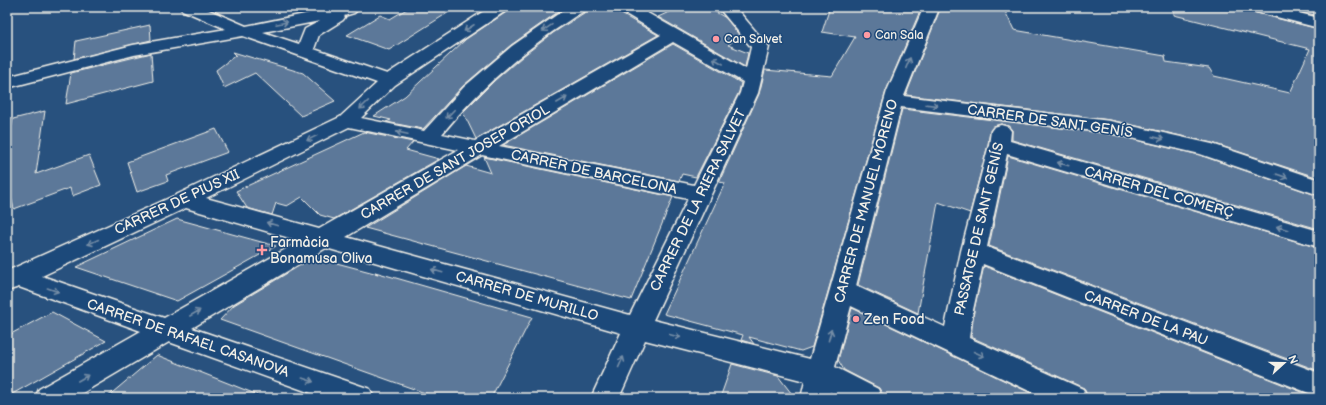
<svg xmlns="http://www.w3.org/2000/svg" width="1326" height="405" viewBox="0 0 1326 405" font-family="'Balsamiq Sans',sans-serif">
<style>
.building{fill:#5b7899;stroke:#f4f1e8}
.lines{fill:none;stroke-linecap:round;stroke-linejoin:round}
.street-casing{stroke:#f4f1e8;stroke-width:3}
.street{fill:#1f4a7a;fill-rule:evenodd}
.oneway{stroke:#748da6}
.poi-dot{fill:#ff9aa2;stroke:#1f4a7a;stroke-width:1.5}
.labels{text-anchor:middle;dominant-baseline:central;stroke-width:3;stroke-linejoin:round;paint-order:stroke}
.far-poi-label{font-size:12px;fill:#f4f1e8;stroke:#1f4a7a;text-anchor:start}
.street-label{font-size:14px;fill:#f4f1e8;stroke:#1f4a7a}
.poi-label{font-size:14px;fill:#f4f1e8;stroke:#1f4a7a;text-anchor:start}
</style>
<rect width="100%" height="100%" fill="#28517e"/>
<filter id="ink" filterUnits="userSpaceOnUse"><feTurbulence type="fractalNoise" baseFrequency=".025" numOctaves="2"/><feDisplacementMap in="SourceGraphic" scale="8" xChannelSelector="R" yChannelSelector="G"/><feConvolveMatrix kernelMatrix="1 2 1 2 8 2 1 2 1" color-interpolation-filters="sRGB"/></filter>
<g filter="url(#ink)">
<!-- building -->
<g class="building">
<polygon points="410,7 457,7 389,50 347,35 380,15 390,19"/>
<polygon points="510,7 565,7 511,45 463,86 423,129 386,122 391,120 374,116 405,96 466,39 508,11"/>
<polygon points="589,7 609,7 658,35 476,139 463,112 495,80 523,56 553,33 587,11"/>
<polygon points="680,7 707,7 726,18 740,36 728,45 748,53 745,67 658,17"/>
<polygon points="830,7 920,7 920,11 886,91 812,347 801,351 749,337 754,344 741,340 743,335 664,314 725,183 719,182 759,94 765,70 832,76 855,37 822,32"/>
<polygon points="940,7 1003,7 1014,30 1165,56 1166,62 1209,68 1214,76 1290,93 1310,49 1174,15 1174,7 1246,7 1249,11 1319,29 1319,178 1212,143 1110,120 906,95 939,12"/>
<polygon points="1280,7 1319,7 1319,16"/>
<polygon points="150,25 151,40 74,59 76,41"/>
<polygon points="673,44 741,83 739,92 696,177 682,174 679,181 503,145"/>
<polygon points="233,52 303,73 335,101 301,116 255,73 224,88 216,70 236,55"/>
<polygon points="151,53 153,81 66,104 71,73"/>
<polygon points="902,109 1110,134 1200,155 1319,196 1319,229 1012,140 1012,130 1008,126 1001,124 994,126 990,131 988,145 970,213 938,202 918,313 858,285"/>
<polygon points="45,111 36,174 89,155 101,185 72,196 70,188 14,209 7,181 7,150 13,119"/>
<polygon points="216,129 228,152 166,175 168,181 137,192 127,162"/>
<polygon points="364,132 413,142 406,150 439,159 334,219 320,215 302,197 287,206 276,203 272,215 247,208 236,191"/>
<polygon points="1008,156 1319,248 1319,371 989,246"/>
<polygon points="484,157 673,197 631,300 365,228 466,166 491,173"/>
<polygon points="177,219 276,246 177,301 76,267"/>
<polygon points="314,257 378,274 375,272 532,317 491,398 439,398 220,320 234,305"/>
<polygon points="984,266 1317,398 1088,398 1084,388 971,337 974,310"/>
<polygon points="852,308 1041,398 891,398 882,393 879,388 844,370 838,360"/>
<polygon points="52,312 106,341 7,397 7,336"/>
<polygon points="157,355 263,397 263,398 106,398"/>
<polygon points="732,364 778,376 795,398 720,398"/>
</g>
<g class="lines">
<!-- street casing -->
<g class="street-casing">
<g id="street">
<path d="M180,7h22l44,19 93,-19h22l-7,6 -10,3 1,1 -2,3 -24,15 -5,14 73,25 103,-67h19l-2,3 -112,75 -34,33 63,13 40,-44 48,-41 56,-39h20l-2,3c-12,6 -23,15 -34,22 -41,29 -78,63 -110,102l33,7 186,-106 -42,-25 -2,-3h20l109,62 5,-22 -33,-40h17l34,40 -11,46 -105,227 157,39 77,-268 35,-80v-4h16v4l-34,85 206,25 102,23 107,36v15l-119,-41 -90,-21 -209,-26 -45,179 89,41 16,-76 28,-106 2,-14 3,-4 7,-2 7,2 3,4 -1,10 309,90v16l-312,-93 -20,93 332,126v24l-336,-133 -10,46 -4,28 114,51 4,9h-43l-193,-92 -16,61 43,22 4,9h-41l-11,-6 -1,6h-28l4,-17 -160,-41 -26,58h-28l30,-65 -295,-85 -134,80 178,61 4,9h-49l-156,-56 -95,56h-39l4,-9 102,-58 -122,-44 -12,4v-20l169,-76 164,-78 37,-34 -134,-47 -109,19 -127,33v-11l126,-32 93,-16 -44,-19zM320,21l-15,8 -6,15 -36,-12zM673,42l70,40 -3,11 -46,92 -195,-39zM349,127l109,23 -139,79 -113,-31zM482,155l206,44 -58,116 -284,-78zM186,208l114,33 -136,77 -122,-42z"/>
<polygon points="1247,7 1274,7 1319,18 1319,28 1249,10"/>
</g>
</g>
<!-- street -->
<use href="#street" class="street"/>
</g>
<!-- one-way arrows -->
<defs><path id="oneway-shaft" d="M-6 0H5M1.5-3L5.5 0L1.5 3" fill="none" stroke-width="1.6" stroke-linecap="round" stroke-linejoin="round"/></defs>
<g class="oneway">
<use href="#oneway-shaft" transform="translate(282 23) rotate(-12)"/>
<use href="#oneway-shaft" transform="translate(469 28) rotate(147)"/>
<use href="#oneway-shaft" transform="translate(547 28) rotate(146)"/>
<use href="#oneway-shaft" transform="translate(718 61) rotate(-150)"/>
<use href="#oneway-shaft" transform="translate(908 63) rotate(-68)"/>
<use href="#oneway-shaft" transform="translate(562 100) rotate(-30)"/>
<use href="#oneway-shaft" transform="translate(364 105) rotate(136)"/>
<use href="#oneway-shaft" transform="translate(932 105) rotate(7)"/>
<use href="#oneway-shaft" transform="translate(450 114) rotate(134)"/>
<use href="#oneway-shaft" transform="translate(402 133) rotate(-168)"/>
<use href="#oneway-shaft" transform="translate(312 138) rotate(154)"/>
<use href="#oneway-shaft" transform="translate(1158 138) rotate(13)"/>
<use href="#oneway-shaft" transform="translate(1063 164) rotate(-164)"/>
<use href="#oneway-shaft" transform="translate(1282 176) rotate(19)"/>
<use href="#oneway-shaft" transform="translate(272 224) rotate(-164)"/>
<use href="#oneway-shaft" transform="translate(1282 228) rotate(-164)"/>
<use href="#oneway-shaft" transform="translate(93 242) rotate(155)"/>
<use href="#oneway-shaft" transform="translate(437 271) rotate(-164)"/>
<use href="#oneway-shaft" transform="translate(53 290) rotate(19)"/>
<use href="#oneway-shaft" transform="translate(195 313) rotate(-30)"/>
<use href="#oneway-shaft" transform="translate(830 335) rotate(-75)"/>
<use href="#oneway-shaft" transform="translate(675 336) rotate(14)"/>
<use href="#oneway-shaft" transform="translate(979 354) rotate(25)"/>
<use href="#oneway-shaft" transform="translate(621 362) rotate(-66)"/>
<use href="#oneway-shaft" transform="translate(83 378) rotate(-30)"/>
<use href="#oneway-shaft" transform="translate(308 380) rotate(19)"/>
</g>
</g>
<!-- markers -->
<g class="poi-dot">
<circle cx="867" cy="35" r="4"/>
<circle cx="716" cy="39" r="4"/>
<path d="M260 244h4v4h4v4h-4v4h-4v-4h-4v-4h4z"/>
<circle cx="856" cy="319" r="4"/>
</g>
<g class="labels">
<!-- far-poi labels -->
<g class="far-poi-label">
<text x="875" y="35">Can Sala</text>
<text x="724" y="39">Can Salvet</text>
</g>
<!-- street labels -->
<g class="street-label">
<text transform="translate(1050 121) rotate(8)">CARRER DE SANT GENÍS</text>
<text transform="translate(455 162) rotate(-30)">CARRER DE SANT JOSEP ORIOL</text>
<text transform="translate(594 172) rotate(12)">CARRER DE BARCELONA</text>
<text transform="translate(1159 192) rotate(16)">CARRER DEL COMERÇ</text>
<text transform="translate(698 200) rotate(-64)">CARRER DE LA RIERA SALVET</text>
<text transform="translate(866 201) rotate(-75)">CARRER DE MANUEL MORENO</text>
<text transform="translate(177 202) rotate(-25)">CARRER DE PIUS XII</text>
<text transform="translate(979 229) rotate(-77)">PASSATGE DE SANT GENÍS</text>
<text transform="translate(527 296) rotate(16)">CARRER DE MURILLO</text>
<text transform="translate(1146 318) rotate(21)">CARRER DE LA PAU</text>
<text transform="translate(188 338) rotate(19)">CARRER DE RAFAEL CASANOVA</text>
</g>
<!-- poi labels -->
<g class="poi-label">
<text x="270" y="242">Farmàcia<tspan x="270" dy="16">Bonamusa Oliva</tspan></text>
<text x="864" y="319">Zen Food</text>
</g>
</g>
<!-- margin -->
<rect width="1326" height="405" fill="none" stroke="#1f4a7a" stroke-width="24"/>
<rect x="12" y="12" width="1302" height="381" fill="none" stroke="#f4f1e8" stroke-width="1.5" filter="url(#ink)"/>
<!-- north arrow -->
<g transform="translate(1284 363) rotate(69)" stroke="#1f4a7a" stroke-width="3" paint-order="stroke">
<path d="M0-3L7 15L0 10L-7 15Z" fill="#f4f1e8"/>
<text y="-6" font-size="11" font-weight="bold" text-anchor="middle" fill="#f4f1e8">N</text>
</g>
</svg>
